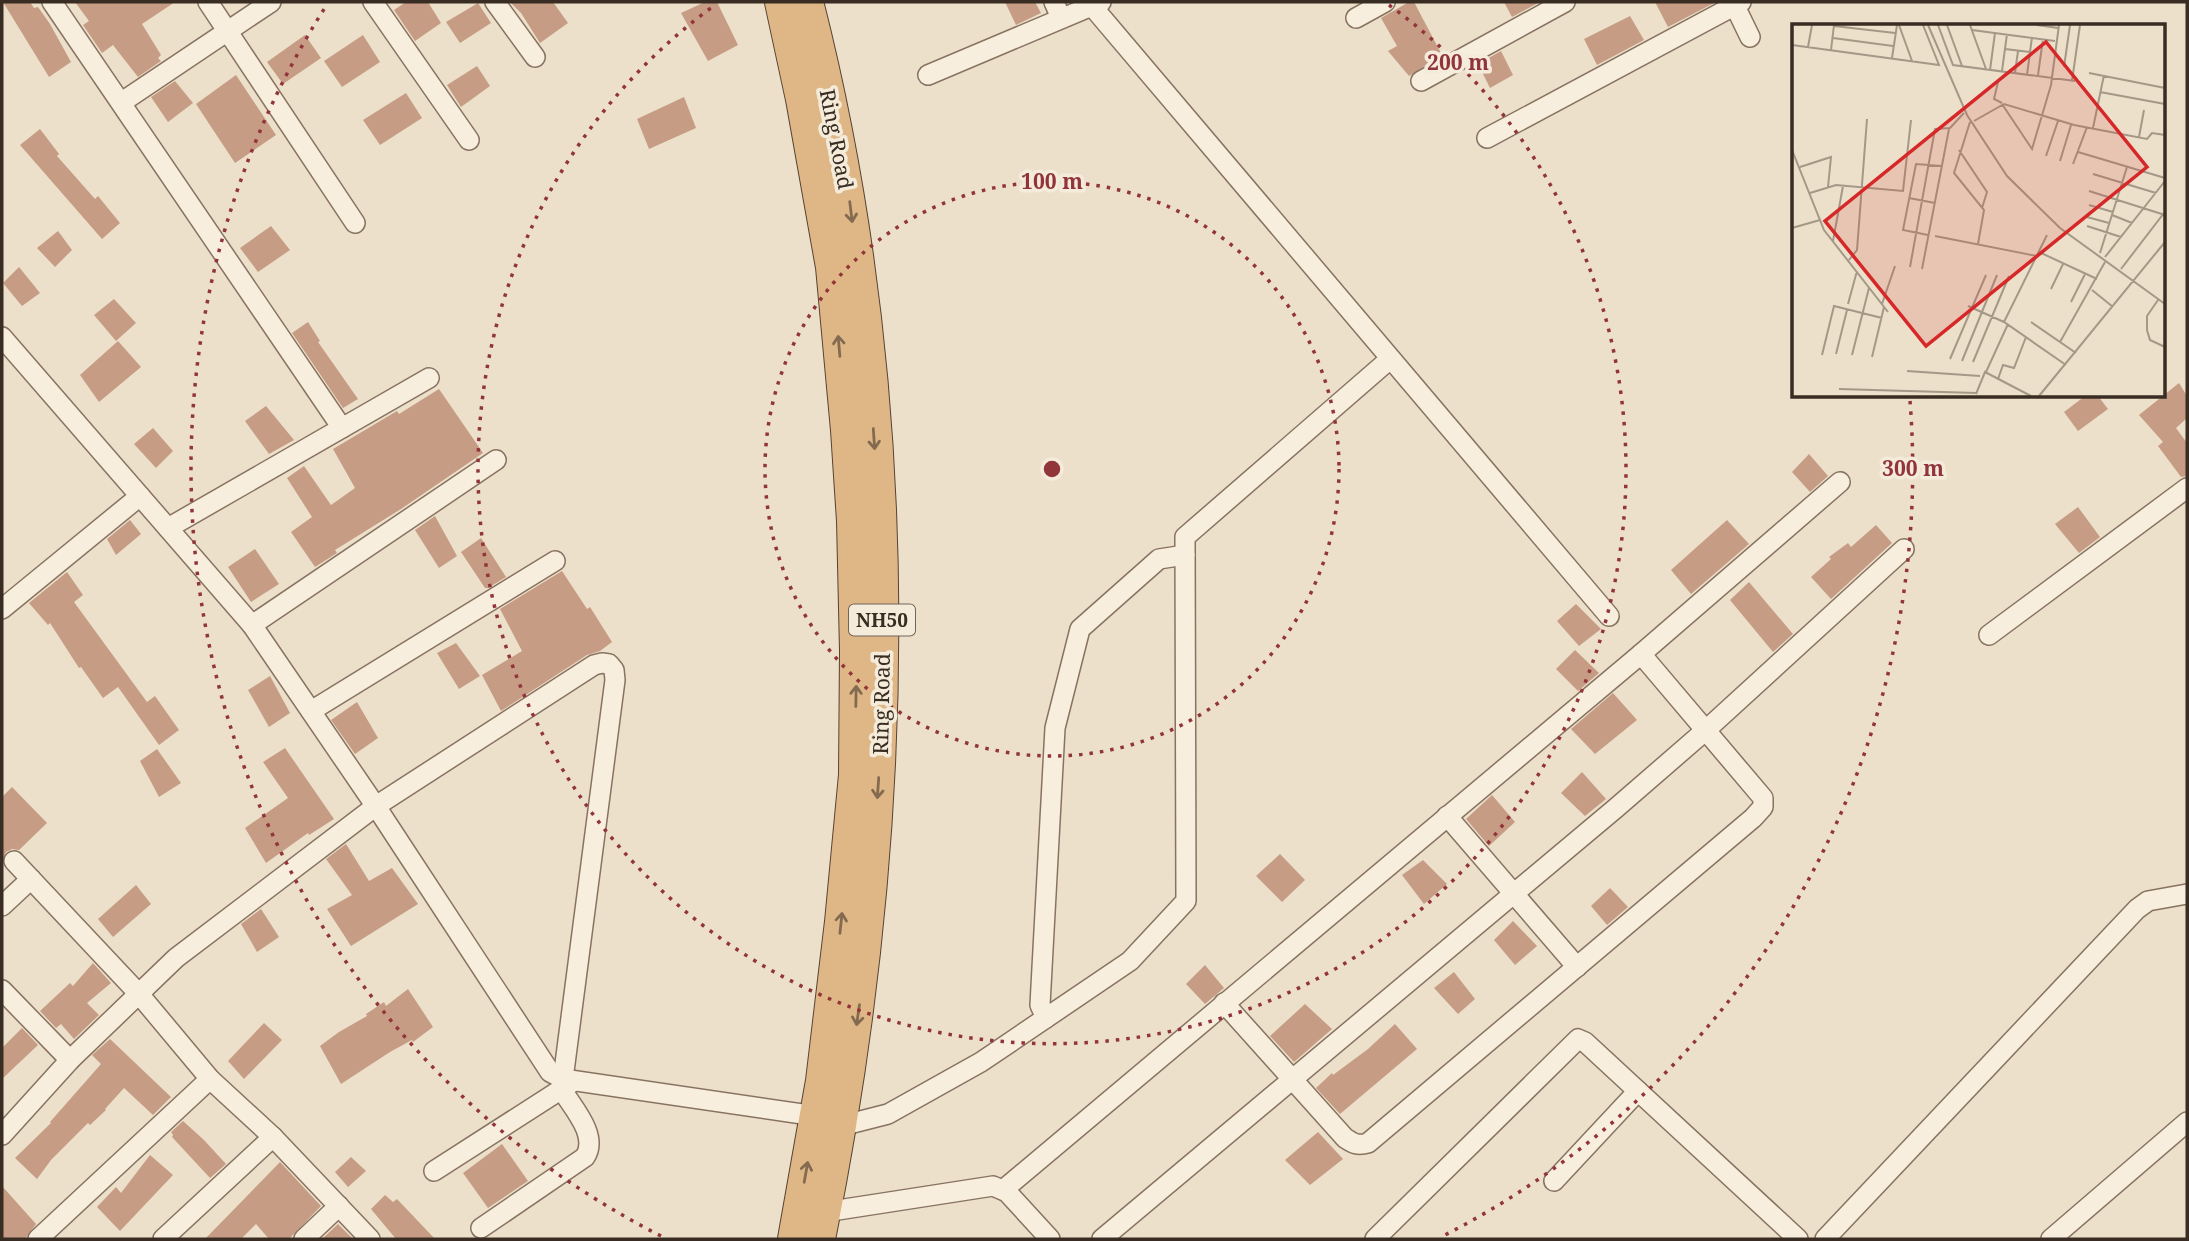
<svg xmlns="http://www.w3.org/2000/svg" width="2189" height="1241" viewBox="0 0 2189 1241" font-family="'Noto Serif',serif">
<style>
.building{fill:#c79c84}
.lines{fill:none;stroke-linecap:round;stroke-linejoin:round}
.minor-casing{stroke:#887360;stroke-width:22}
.trunk-casing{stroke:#564234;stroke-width:34}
.minor{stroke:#f7eede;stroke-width:19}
.trunk{stroke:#dfb786;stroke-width:32}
.oneway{stroke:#846b4f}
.ring{fill:none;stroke:#92353b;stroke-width:3.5;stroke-dasharray:3.5 7}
.labels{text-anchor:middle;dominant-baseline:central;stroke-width:7;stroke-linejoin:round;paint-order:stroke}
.shield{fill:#f4ebda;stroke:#716559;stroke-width:2}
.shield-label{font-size:19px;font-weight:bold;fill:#392c22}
.street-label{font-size:21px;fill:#392c22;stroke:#f4ebda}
.inset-road{fill:none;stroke:#a49887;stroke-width:2}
.view{fill:#d62828;fill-opacity:0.15;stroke:#d62828;stroke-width:3.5}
.inset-edge{fill:none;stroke:#392c22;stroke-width:3.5}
.centre{fill:#92353b;stroke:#f4ebda;stroke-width:3.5}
.ring-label{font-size:21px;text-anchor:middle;font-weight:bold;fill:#92353b;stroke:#f4ebda;stroke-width:7;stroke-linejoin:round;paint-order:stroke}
</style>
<rect width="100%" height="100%" fill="#ece0cb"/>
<!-- building -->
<g class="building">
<polygon points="3,2 30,2 34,8 38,7 50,24 71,62 49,77"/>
<polygon points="75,2 175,2 142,24 161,55 158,58 161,61 138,77 113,45 102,53 83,25 89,21"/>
<polygon points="406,2 428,2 441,23 415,41 394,10"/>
<polygon points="510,2 553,2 568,23 540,43 521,13"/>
<polygon points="705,2 717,2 738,45 708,61 681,13"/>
<polygon points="1005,2 1035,2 1041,13 1016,25"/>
<polygon points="1409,2 1414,2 1442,55 1409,76 1388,51 1397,46 1381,18"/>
<polygon points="1504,2 1540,2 1512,17"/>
<polygon points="1655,2 1716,2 1668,27"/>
<polygon points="478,3 491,23 460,43 446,22"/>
<polygon points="1630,16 1644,40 1597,65 1584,39"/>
<polygon points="305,35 321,58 283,84 267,62"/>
<polygon points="363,35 380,62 342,87 324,61"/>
<polygon points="1501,51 1513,75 1490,88 1478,64"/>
<polygon points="477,66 490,86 461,107 447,85"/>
<polygon points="236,75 276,135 235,163 196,104"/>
<polygon points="175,81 193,103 168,122 151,97"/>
<polygon points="406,93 422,118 380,145 363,120"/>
<polygon points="684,97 696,128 649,149 637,119"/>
<polygon points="40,129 59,154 57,156 95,199 98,196 120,223 102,239 20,145"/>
<polygon points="271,226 290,250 258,272 240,248"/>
<polygon points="58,231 72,250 55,267 37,248"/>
<polygon points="19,267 40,293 22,306 3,283"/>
<polygon points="114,299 136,323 116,341 94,315"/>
<polygon points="308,322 320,341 318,342 358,399 343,408 292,333"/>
<polygon points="118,341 141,367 99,402 80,375"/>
<polygon points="2179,383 2187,396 2187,418 2176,428 2187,443 2187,476 2181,477 2158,446 2163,442 2139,415"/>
<polygon points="439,389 483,453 401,509 335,550 337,553 315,567 291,532 312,517 287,478 304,466 331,505 355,488 333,449 397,411 399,414"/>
<polygon points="2085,396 2098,396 2108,409 2078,431 2064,412"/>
<polygon points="266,406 294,440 269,454 245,421"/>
<polygon points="153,428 173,451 156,468 134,444"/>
<polygon points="1809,454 1828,476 1810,492 1792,472"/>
<polygon points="2078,507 2100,537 2079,553 2055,524"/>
<polygon points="435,516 457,556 439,568 415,530"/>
<polygon points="130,520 141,534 116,555 107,539"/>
<polygon points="1727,520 1749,544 1691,594 1671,570"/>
<polygon points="1876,525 1892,543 1831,599 1811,577 1831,559 1829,557 1848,543 1851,547"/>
<polygon points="481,538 506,577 488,588 485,588 461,552"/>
<polygon points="255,549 279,584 251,602 228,567"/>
<polygon points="562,571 587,609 590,607 612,642 600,651 587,655 501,711 482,675 522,651 500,609"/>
<polygon points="67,572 83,595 74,602 147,702 155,696 179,730 159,745 118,687 103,698 81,667 79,668 50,623 48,625 29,603"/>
<polygon points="1749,582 1793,634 1773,652 1730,600"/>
<polygon points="1576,604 1601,629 1579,646 1557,621"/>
<polygon points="456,643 480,676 459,689 437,653"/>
<polygon points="1575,650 1599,673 1578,691 1556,669"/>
<polygon points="270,676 290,713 269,727 248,690"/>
<polygon points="1613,693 1637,720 1595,754 1571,729"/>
<polygon points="357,702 378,738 355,754 331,720"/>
<polygon points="285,748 334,819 309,835 308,833 266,863 245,828 288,798 263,762"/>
<polygon points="157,749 181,783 159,797 140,761"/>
<polygon points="1582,772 1606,799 1585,816 1561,793"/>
<polygon points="12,787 47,823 19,850 12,849 6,852 2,864 2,797"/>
<polygon points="1492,795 1515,822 1489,846 1466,819"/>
<polygon points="346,844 369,881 392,868 418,904 351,946 327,909 352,895 326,859"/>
<polygon points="1280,854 1305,880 1282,902 1256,876"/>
<polygon points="1423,860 1447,884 1424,904 1402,875"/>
<polygon points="136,885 151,904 113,937 98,919"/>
<polygon points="1610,888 1628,907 1607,925 1591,906"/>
<polygon points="261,909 279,937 257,952 241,924"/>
<polygon points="1513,921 1537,946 1515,965 1494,940"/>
<polygon points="93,963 111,983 87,1003 99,1015 74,1039 61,1024 56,1028 40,1011 70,983 73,986"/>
<polygon points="1205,965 1224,988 1205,1004 1186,984"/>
<polygon points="1454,972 1475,999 1458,1014 1434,988"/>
<polygon points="408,989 433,1027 413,1042 412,1040 390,1052 341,1084 320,1046 339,1032 367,1016 366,1014 384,1002 386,1006"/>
<polygon points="1305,1004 1332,1029 1294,1062 1270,1036"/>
<polygon points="264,1023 282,1040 244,1079 228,1061"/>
<polygon points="1395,1024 1417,1049 1340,1114 1316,1088 1332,1073 1333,1075 1368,1049"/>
<polygon points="22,1028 38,1045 2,1079 2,1048"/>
<polygon points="110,1039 171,1097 153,1115 124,1088 105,1109 106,1110 90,1125 88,1123 51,1160 37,1179 15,1158 51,1123 50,1122 101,1064 92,1055"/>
<polygon points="183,1121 204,1140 226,1164 210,1178 172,1137 173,1135 171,1132"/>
<polygon points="1318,1132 1343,1159 1310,1185 1285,1160"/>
<polygon points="502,1144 528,1181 488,1208 463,1173"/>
<polygon points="150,1155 173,1175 120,1231 97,1207 116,1187 121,1193"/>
<polygon points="351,1157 366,1171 348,1187 335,1172"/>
<polygon points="280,1162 321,1206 289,1239 269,1239 256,1224 241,1239 205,1239"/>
<polygon points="2,1186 36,1224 25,1239 2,1239"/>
<polygon points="385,1195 393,1202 397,1199 435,1239 396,1239 371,1209"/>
<polygon points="338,1224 353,1239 322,1239"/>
</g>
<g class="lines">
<!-- minor casing -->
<g class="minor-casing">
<g id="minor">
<polyline points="52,2 342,428"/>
<polyline points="208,2 355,223"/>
<polyline points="373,2 469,140"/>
<polyline points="495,2 535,57"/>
<polyline points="1054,2 1061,18"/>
<polyline points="1733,2 1750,37"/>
<polyline points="1092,6 1609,616"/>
<polyline points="1356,18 1385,2"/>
<polyline points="928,75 1101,2"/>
<polyline points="1421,81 1565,2"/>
<polyline points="122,102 271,2"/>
<polyline points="1487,138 1741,2"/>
<polyline points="2,337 252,625 379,811 550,1072 563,1079 816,1116"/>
<polyline points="168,528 429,378"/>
<polyline points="2,609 140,496"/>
<polyline points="252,625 496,460"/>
<polyline points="1989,635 2187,488"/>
<polyline points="311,711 555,561"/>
<polyline points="1447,816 1577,967"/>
<polyline points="14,861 139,994 210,1079 273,1137 370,1239"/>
<polyline points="2,906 31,879"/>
<polyline points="2,990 70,1060"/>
<path d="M1224,1003l121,135c9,6 13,8 23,5l385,-325 10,-11v-9l-122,-144"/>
<polyline points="1046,1018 1040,1005 1055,728 1080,629 1159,559 1185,555"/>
<polyline points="841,1126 888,1114 981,1062 1130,961 1186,901 1185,537 1390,359"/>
<polyline points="2,1135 70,1060 176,958 376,806 594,665 602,663 609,664 614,670 615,680 563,1079"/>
<polyline points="434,1171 571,1083"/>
<polyline points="1554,1181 1638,1091"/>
<polyline points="1003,1190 1641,654 1840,482"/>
<polyline points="825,1212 993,1186 1007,1192 1050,1239"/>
<path d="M481,1228l104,-71c14,-21 -12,-49 -23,-67"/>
<polyline points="38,1239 210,1079"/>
<polyline points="163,1239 273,1137"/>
<polyline points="304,1239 339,1206"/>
<polyline points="1102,1239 1616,808 1706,730 1904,549"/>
<polyline points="1375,1239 1578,1039 1585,1042 1798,1239"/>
<polyline points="1825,1239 2137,909 2148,901 2187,894"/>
<polyline points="2051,1239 2187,1122"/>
</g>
</g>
<!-- trunk casing -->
<g class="trunk-casing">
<g id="trunk">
<polyline points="781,2 802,99 832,267 847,430 853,521 856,651 855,775 841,922 822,1081 794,1239"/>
<path d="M807,2c103,404 94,831 12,1237"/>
</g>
</g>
<!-- minor -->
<use href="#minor" class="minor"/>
<!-- trunk -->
<use href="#trunk" class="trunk"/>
</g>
<!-- one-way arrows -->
<defs><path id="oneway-shaft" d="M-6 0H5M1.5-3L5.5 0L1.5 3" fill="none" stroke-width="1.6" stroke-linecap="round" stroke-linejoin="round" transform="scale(1.75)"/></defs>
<g class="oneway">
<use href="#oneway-shaft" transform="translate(851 212) rotate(83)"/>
<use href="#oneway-shaft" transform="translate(839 346) rotate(-95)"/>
<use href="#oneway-shaft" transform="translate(874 439) rotate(86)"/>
<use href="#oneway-shaft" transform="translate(856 696) rotate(-89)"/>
<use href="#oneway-shaft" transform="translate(878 788) rotate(94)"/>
<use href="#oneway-shaft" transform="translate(841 923) rotate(-84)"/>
<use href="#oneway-shaft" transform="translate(858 1015) rotate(98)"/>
<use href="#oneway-shaft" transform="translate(806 1172) rotate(-80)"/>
</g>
<!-- distance rings -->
<g class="ring">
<circle cx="1052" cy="469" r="287"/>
<path d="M1389 5A574 574 0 1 1 715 5"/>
<path d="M661 1236A861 861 0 0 1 326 6M1910 401A861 861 0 0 1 1443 1236"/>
</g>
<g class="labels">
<!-- shield labels -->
<rect class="shield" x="849" y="604.5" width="66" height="31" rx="5"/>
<g class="shield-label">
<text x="882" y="620">NH50</text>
</g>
<!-- street labels -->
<g class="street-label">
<text transform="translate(837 139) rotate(79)">Ring Road</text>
<text transform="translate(881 704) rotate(-89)">Ring Road</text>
</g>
</g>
<!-- overview -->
<g transform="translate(1792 24)">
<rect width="373" height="373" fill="#ece0cb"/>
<path class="inset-road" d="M107,1l13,36M136,1l39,90 40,61 53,52 105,76M146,1l15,40 122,16M155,1l15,41M178,1l16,44M245,1l21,3M42,2l61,7M180,6l83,11M41,14l60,8M0,21l147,20 -16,-40M16,23l4,-22M213,25l25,3M39,26l3,-25M100,34l5,-33M272,43l6,-42M198,46l5,-37M210,47l5,-37M223,49l3,-22M297,49l76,15M235,51l5,-38M246,51l5,-36M280,57l8,-56M206,58l-4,17 8,4M308,68l65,12M210,80l30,45 19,-64 8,-60M182,97l30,-17 70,21 73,14 5,-6 13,2M178,98l-16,51 30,37 -6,34M301,104l11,-53M347,113l5,-27M0,126l32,80 64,82M167,126l28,42 -5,16M286,128l87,26M254,132l12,-35M268,137l11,-36M281,140l14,-37M8,143l31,-10 -3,30M301,150l63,19M297,167l76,24M18,169l26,-8 67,6 8,-71M117,174l26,5M297,181l24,7M320,191l20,8M295,193l22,6M295,202l34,11M0,204l28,-8M136,211l-25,-5 13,-66 26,2M143,212l102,20M41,217l10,-55M247,228l58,27M308,229l27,-86M313,233l60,-76M57,236l8,-10 10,-131M118,243l25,-138 15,-1 14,-15M130,245l27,-140M329,245l43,-56M259,265l12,-25M300,266l21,17M366,276l-11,16v14l3,10 15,7M279,278l14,-28M56,280l9,-33M90,280l13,-38M176,282l36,16 62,43M212,298l43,-87M239,298l45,31M268,318l45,-80M44,330l11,-44M30,331l12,-49 48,12M60,331l17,-67M80,333l12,-50M158,335l36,-84M170,337l35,-86M181,338l36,-86M115,347l73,5M194,348l22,-48M206,355l5,-14 11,3 12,-31M47,365l138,4M184,370l9,-22 46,24M247,372l126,-154"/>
<path class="view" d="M254,18l101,125 -221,179 -101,-125z"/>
<rect width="373" height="373" class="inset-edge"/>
</g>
<circle cx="1052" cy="469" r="10" class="centre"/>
<g class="ring-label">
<text x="1458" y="70">200 m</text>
<text x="1052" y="189">100 m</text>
<text x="1913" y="476">300 m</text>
</g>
<!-- border -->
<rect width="2189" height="1241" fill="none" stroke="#392c22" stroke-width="7"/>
</svg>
